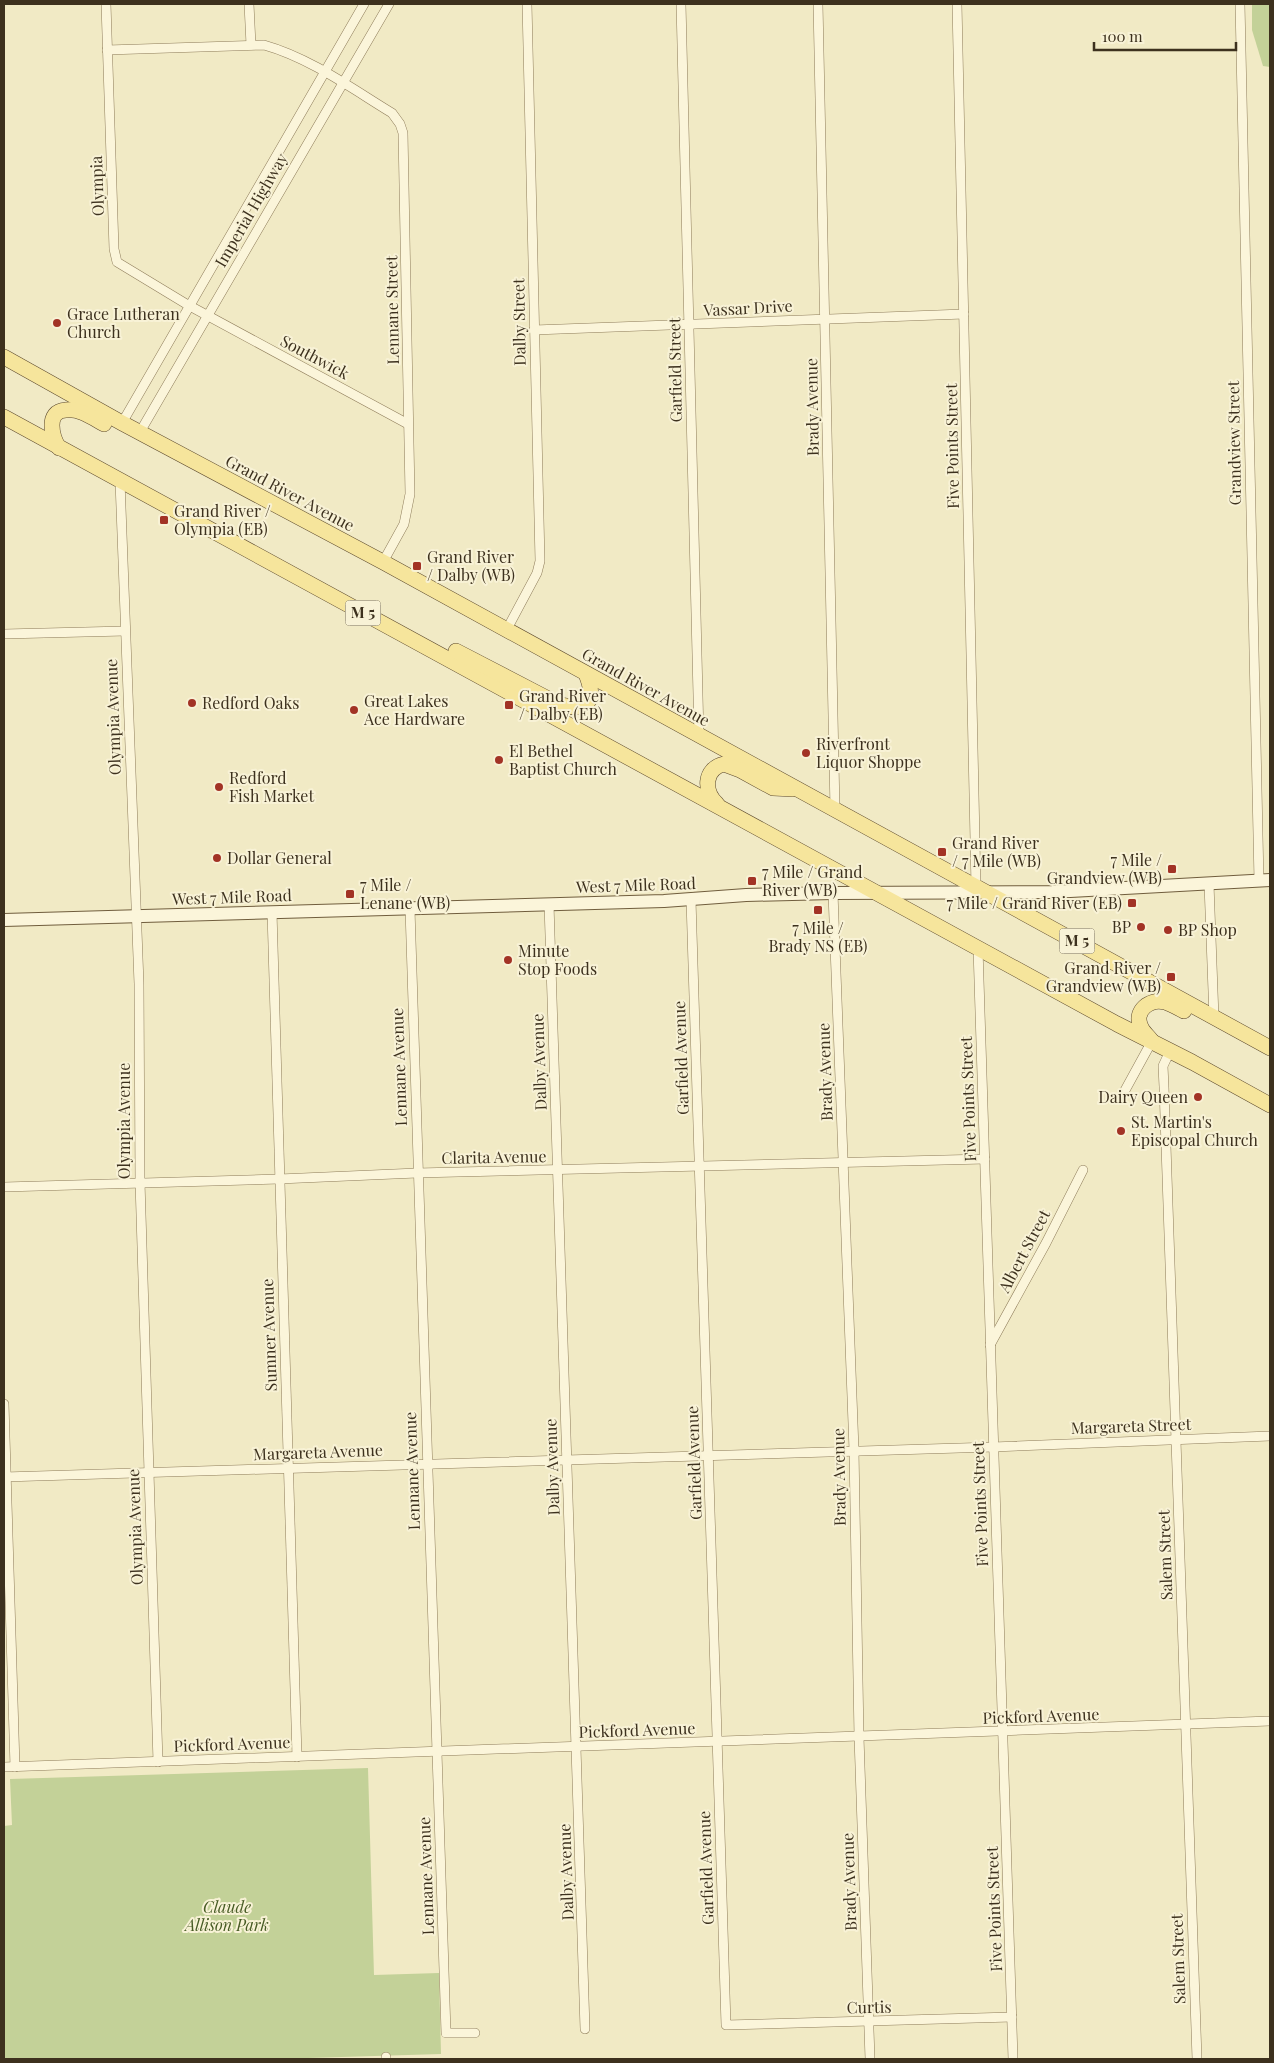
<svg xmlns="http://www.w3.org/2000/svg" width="1274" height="2063" font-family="'Playfair Display',serif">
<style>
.green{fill:#c3d198}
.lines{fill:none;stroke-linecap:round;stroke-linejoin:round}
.minor-casing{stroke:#8e7c5a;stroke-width:10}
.secondary-casing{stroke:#705d3d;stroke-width:14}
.primary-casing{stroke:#5c492e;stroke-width:16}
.minor{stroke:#fbf5da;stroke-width:9}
.secondary{stroke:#fbf5da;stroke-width:12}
.primary{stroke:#f6e59c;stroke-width:15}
.poi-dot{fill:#a23325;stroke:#f8f2d6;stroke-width:2}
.labels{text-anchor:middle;stroke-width:4;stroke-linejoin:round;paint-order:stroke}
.shield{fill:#f8f2d6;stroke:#756b55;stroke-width:1}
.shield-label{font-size:15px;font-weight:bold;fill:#3d311e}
.street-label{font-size:16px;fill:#3d311e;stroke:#f8f2d6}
.poi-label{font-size:16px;fill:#3d311e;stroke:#f8f2d6;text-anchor:start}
.park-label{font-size:16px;font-style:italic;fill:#475b24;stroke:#f8f2d6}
</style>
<rect width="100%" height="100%" fill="#f1eac5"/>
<g class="green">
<path d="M1252,4h18v63l-7,-1 -11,-36z"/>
<path d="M368,1768l6,207 65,-2 2,81 -166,5h-271v-233l8,-1 -2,-46z"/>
</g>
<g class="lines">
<defs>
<g id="minor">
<path d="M106,4l8,245 3,13 71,43 220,119"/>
<path d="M249,4l2,41"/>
<path d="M681,4l18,732"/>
<path d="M818,4l17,806"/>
<path d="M957,4l19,883"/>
<path d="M1240,4l19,877"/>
<path d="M107,50l157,-5c46,13 87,43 128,68l8,11 3,9 7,361 -6,30 -21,38"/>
<path d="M534,330l430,-16"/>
<path d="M122,423l242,-419"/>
<path d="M140,432l249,-428"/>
<path d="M120,481l19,503 1,198 18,580"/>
<path d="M506,631l31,-58 3,-12 -13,-557"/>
<path d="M4,634l121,-3"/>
<path d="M1209,884l5,134"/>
<path d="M833,893l21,557 5,287 11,322"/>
<path d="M691,900l35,1125 286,-8"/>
<path d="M549,904l36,1125"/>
<path d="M410,909l36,1124h29"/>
<path d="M272,912l25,845"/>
<path d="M978,948l35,1111"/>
<path d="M1170,1051l-7,15 1,21 33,972"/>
<path d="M1123,1094l29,-53"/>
<path d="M4,1187l275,-8 138,-6 568,-14"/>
<path d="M990,1345l56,-102 37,-73"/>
<path d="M4,1404l11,363"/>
<path d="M4,1477l989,-30 277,-11"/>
<path d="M4,1767l1266,-46"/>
<path d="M386,2057v2"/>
</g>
<path id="secondary" d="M4,920l660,-19 82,-6 87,-2 219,-1 218,-12"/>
<g id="primary">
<path d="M4,357l118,66 261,139 887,486"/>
<path d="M4,417l1113,607 75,38 78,43"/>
<path d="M59,448c-7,-11 -14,-37 7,-38 13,-2 27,8 38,14"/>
<path d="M456,651l102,53c28,8 40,-1 28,-30"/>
<path d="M717,804c-13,-12 -14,-35 7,-40l16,6 33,18 20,1"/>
<path d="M1151,1040c-3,-4 -8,-8 -10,-13 -8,-16 9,-29 24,-25 6,2 13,6 19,9"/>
</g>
</defs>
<use href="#minor" class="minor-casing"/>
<use href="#secondary" class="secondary-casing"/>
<use href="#primary" class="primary-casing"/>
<use href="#minor" class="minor"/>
<use href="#secondary" class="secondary"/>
<use href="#primary" class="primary"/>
</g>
<g class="poi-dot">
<circle cx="57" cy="323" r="5"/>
<rect x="159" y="515" width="10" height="10" rx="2.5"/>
<rect x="412" y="561" width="10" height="10" rx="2.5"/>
<circle cx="192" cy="703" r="5"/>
<rect x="504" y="700" width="10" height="10" rx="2.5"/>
<circle cx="354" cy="710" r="5"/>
<circle cx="806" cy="753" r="5"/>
<circle cx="499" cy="760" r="5"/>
<circle cx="219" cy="787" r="5"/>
<rect x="937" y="847" width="10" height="10" rx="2.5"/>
<circle cx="217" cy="858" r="5"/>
<rect x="1167" y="864" width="10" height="10" rx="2.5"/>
<rect x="747" y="876" width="10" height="10" rx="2.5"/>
<rect x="345" y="889" width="10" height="10" rx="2.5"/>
<rect x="1127" y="898" width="10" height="10" rx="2.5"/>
<rect x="813" y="905" width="10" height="10" rx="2.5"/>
<circle cx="1141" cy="927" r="5"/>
<circle cx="1168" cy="930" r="5"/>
<circle cx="508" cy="960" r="5"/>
<rect x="1166" y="972" width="10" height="10" rx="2.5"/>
<circle cx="1198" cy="1097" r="5"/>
<circle cx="1121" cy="1131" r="5"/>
</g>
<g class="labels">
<g class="shield">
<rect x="345.5" y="600.5" width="35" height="25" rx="4"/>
<rect x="1059.5" y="928.5" width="35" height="25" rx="4"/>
</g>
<g class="shield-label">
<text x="363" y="618">M 5</text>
<text x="1077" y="946">M 5</text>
</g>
<g class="street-label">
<text transform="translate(97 186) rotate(-92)" y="6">Olympia</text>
<text transform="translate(251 210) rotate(-60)" y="6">Imperial Highway</text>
<text transform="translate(748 308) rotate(-3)" y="6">Vassar Drive</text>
<text transform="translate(392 310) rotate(-91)" y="6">Lennane Street</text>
<text transform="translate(519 322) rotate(-91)" y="6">Dalby Street</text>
<text transform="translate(315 357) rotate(28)" y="6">Southwick</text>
<text transform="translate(675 370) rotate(-91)" y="6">Garfield Street</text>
<text transform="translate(812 407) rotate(-91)" y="6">Brady Avenue</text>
<text transform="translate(1234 443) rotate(-91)" y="6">Grandview Street</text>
<text transform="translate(952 446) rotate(-91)" y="6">Five Points Street</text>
<text transform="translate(290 493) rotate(28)" y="6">Grand River Avenue</text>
<text transform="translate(646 687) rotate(29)" y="6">Grand River Avenue</text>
<text transform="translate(113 717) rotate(-92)" y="6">Olympia Avenue</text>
<text transform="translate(636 885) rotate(-2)" y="6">West 7 Mile Road</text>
<text transform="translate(232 897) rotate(-2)" y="6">West 7 Mile Road</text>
<text transform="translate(681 1058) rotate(-92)" y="6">Garfield Avenue</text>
<text transform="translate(539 1062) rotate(-92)" y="6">Dalby Avenue</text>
<text transform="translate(399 1067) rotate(-92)" y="6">Lennane Avenue</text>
<text transform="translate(825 1072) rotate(-92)" y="6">Brady Avenue</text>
<text transform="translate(968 1099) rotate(-92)" y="6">Five Points Street</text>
<text transform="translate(124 1121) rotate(-90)" y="6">Olympia Avenue</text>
<text transform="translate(494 1157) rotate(-1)" y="6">Clarita Avenue</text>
<text transform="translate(1024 1251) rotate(-62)" y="6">Albert Street</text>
<text transform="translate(269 1335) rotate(-92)" y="6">Sumner Avenue</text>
<text transform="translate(1131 1426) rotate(-2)" y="6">Margareta Street</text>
<text transform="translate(318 1452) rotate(-2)" y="6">Margareta Avenue</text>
<text transform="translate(694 1463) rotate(-92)" y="6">Garfield Avenue</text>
<text transform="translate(552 1467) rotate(-92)" y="6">Dalby Avenue</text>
<text transform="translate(412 1471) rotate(-92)" y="6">Lennane Avenue</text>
<text transform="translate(839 1477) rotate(-91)" y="6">Brady Avenue</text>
<text transform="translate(980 1504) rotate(-92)" y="6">Five Points Street</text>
<text transform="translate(135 1527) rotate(-92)" y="6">Olympia Avenue</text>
<text transform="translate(1165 1555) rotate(-92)" y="6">Salem Street</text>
<text transform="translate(1041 1716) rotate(-2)" y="6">Pickford Avenue</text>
<text transform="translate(637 1730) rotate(-2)" y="6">Pickford Avenue</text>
<text transform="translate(232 1744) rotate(-2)" y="6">Pickford Avenue</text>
<text transform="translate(706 1868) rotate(-92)" y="6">Garfield Avenue</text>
<text transform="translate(566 1872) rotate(-92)" y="6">Dalby Avenue</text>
<text transform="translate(426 1876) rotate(-92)" y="6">Lennane Avenue</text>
<text transform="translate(849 1882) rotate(-92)" y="6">Brady Avenue</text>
<text transform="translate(994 1909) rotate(-92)" y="6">Five Points Street</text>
<text transform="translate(1178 1959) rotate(-92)" y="6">Salem Street</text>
<text transform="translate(869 2007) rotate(-1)" y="6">Curtis</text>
</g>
<g class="poi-label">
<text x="67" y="320">Grace Lutheran<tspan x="67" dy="18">Church</tspan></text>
<text x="174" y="517">Grand River /<tspan x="174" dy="18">Olympia (EB)</tspan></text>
<text x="427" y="563">Grand River<tspan x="427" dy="18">/ Dalby (WB)</tspan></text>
<text x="519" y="702">Grand River<tspan x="519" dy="18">/ Dalby (EB)</tspan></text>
<text x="364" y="707">Great Lakes<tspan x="364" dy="18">Ace Hardware</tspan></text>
<text x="202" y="709">Redford Oaks</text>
<text x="816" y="750">Riverfront<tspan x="816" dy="18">Liquor Shoppe</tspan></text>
<text x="509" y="757">El Bethel<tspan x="509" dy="18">Baptist Church</tspan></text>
<text x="229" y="784">Redford<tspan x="229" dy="18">Fish Market</tspan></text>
<text x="952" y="849">Grand River<tspan x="952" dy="18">/ 7 Mile (WB)</tspan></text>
<text x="227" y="864">Dollar General</text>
<text x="1162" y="866" text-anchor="end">7 Mile /<tspan x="1162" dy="18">Grandview (WB)</tspan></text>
<text x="762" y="878">7 Mile / Grand<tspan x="762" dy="18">River (WB)</tspan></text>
<text x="360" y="891">7 Mile /<tspan x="360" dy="18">Lenane (WB)</tspan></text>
<text x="1122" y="909" text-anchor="end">7 Mile / Grand River (EB)</text>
<text x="1131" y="933" text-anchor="end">BP</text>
<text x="818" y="934" text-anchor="middle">7 Mile /<tspan x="818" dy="18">Brady NS (EB)</tspan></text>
<text x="1178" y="936">BP Shop</text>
<text x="518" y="957">Minute<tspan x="518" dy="18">Stop Foods</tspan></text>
<text x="1161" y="974" text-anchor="end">Grand River /<tspan x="1161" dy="18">Grandview (WB)</tspan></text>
<text x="1188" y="1103" text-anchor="end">Dairy Queen</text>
<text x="1131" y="1128">St. Martin's<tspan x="1131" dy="18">Episcopal Church</tspan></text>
</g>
<g class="park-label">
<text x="227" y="1913">Claude<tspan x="227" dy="18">Allison Park</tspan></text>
</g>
</g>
<rect width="1274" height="2063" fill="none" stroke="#3d311e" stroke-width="10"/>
<path d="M1094 42v8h142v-8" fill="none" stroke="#3d311e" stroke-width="2.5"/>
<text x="1102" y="42" font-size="15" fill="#3d311e" stroke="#f8f2d6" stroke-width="4" paint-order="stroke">100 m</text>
</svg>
